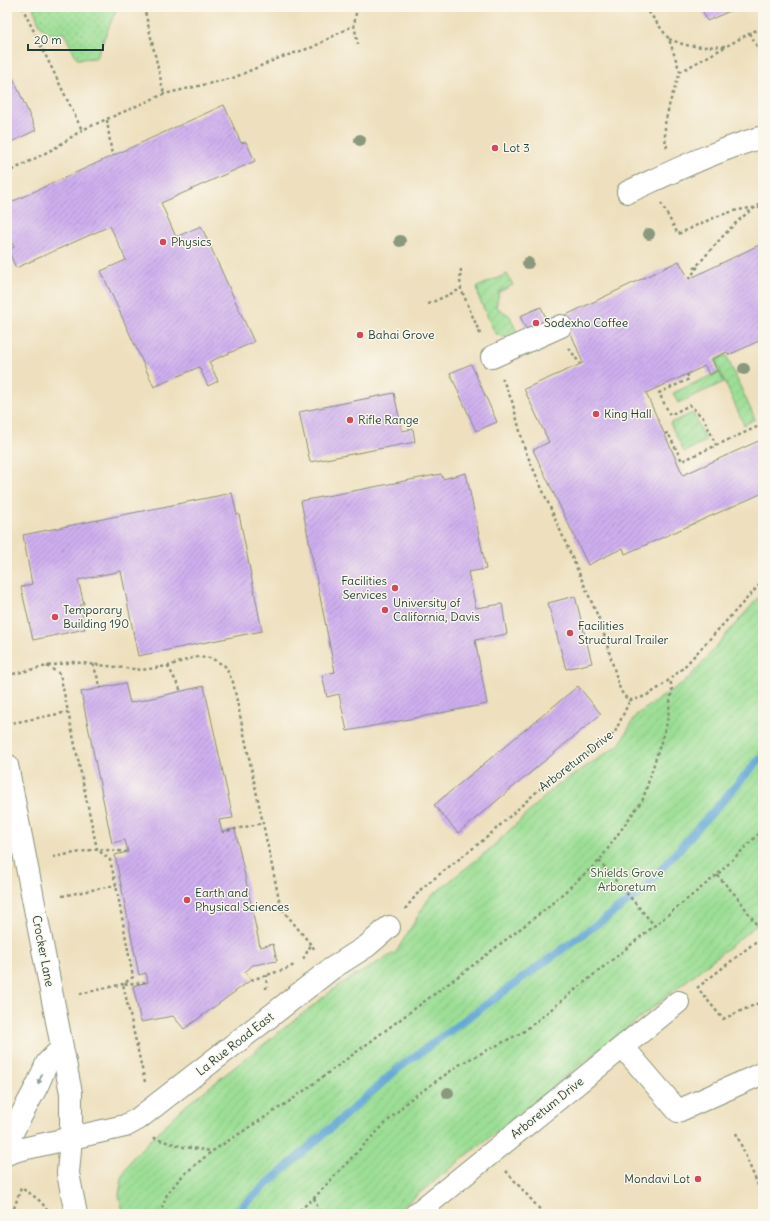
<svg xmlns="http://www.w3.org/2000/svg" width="770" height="1221" font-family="Delius,sans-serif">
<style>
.grass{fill:url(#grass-dots);stroke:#5e8e64}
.garden{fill:url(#garden-furrows);stroke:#5e8e64}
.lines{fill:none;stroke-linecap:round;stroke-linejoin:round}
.stream{stroke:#5ea5d4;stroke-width:8}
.building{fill:url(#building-hatch)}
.minor-casing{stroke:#868e79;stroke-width:24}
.path{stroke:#868e79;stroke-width:2.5;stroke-dasharray:3 3;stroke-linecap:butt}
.minor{stroke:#fff;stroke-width:22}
.tree{fill:#8a987d}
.oneway{fill:#8f9e9a}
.poi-dot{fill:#d1495b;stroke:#fbf7ec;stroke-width:1.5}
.labels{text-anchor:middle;stroke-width:3;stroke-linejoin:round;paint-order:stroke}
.poi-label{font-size:12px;fill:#1f3d34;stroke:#fbf7ec;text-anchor:start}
.street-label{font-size:12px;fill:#1f3d34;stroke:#fbf7ec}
.park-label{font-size:12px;fill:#385d47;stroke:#fbf7ec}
</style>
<defs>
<pattern id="grass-dots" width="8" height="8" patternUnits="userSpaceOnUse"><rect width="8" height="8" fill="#9cde95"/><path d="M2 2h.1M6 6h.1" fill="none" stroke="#86bf81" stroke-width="1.8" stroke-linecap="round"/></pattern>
<pattern id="garden-furrows" width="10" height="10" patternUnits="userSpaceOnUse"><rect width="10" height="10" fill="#9cde95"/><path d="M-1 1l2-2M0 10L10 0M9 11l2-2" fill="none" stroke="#86bf81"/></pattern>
<pattern id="building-hatch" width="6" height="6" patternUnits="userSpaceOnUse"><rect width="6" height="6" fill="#cfafef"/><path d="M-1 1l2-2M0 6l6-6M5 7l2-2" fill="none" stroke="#a790c2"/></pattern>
</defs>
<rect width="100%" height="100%" fill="#fbf7ec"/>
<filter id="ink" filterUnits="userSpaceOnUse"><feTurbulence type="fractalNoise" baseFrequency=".025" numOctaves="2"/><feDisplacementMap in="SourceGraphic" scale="8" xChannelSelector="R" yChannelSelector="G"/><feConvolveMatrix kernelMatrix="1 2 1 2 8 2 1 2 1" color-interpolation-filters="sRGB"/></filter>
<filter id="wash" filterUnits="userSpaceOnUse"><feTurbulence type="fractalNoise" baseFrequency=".012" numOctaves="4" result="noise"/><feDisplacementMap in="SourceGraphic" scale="16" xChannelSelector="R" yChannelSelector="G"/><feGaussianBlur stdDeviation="0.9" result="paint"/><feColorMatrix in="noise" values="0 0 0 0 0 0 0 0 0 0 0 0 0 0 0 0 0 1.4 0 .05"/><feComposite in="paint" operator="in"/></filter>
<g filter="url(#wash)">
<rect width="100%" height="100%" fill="#eee0be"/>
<path class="grass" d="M33,7h82l1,3 -20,48 -19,1 -13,-26c-3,0 -7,2 -10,1 -14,-1 -17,-16 -21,-27z"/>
<g class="garden">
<path d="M507,274l6,11 -14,7 -3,15 14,9 8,19 -10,3 -5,-1 -8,-4 -16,-35 -2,-11z"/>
<path d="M726,355l29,64 -11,6 -29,-65z"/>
<path d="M719,372l5,10 -46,21 -5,-10z"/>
<path d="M693,413l13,28 -22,11 -14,-29z"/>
<path d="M763,592v328l-370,294h-269l-3,-9 -2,-11 4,-20 10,-17 51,-50 155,-122 57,-33 33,-54 62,-50 63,-60 66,-44 16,-29 52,-36z"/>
</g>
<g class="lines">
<path class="stream" d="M233,1214l167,-147 240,-174 117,-131 6,-6"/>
</g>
<g id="blocks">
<g class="building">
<path d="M701,7h38l-32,14z"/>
<path d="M7,64l29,66 -29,14z"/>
<path d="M224,105l17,38 5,-1 9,19 -94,42 15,34 25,-11 53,116 -45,20 9,19 -10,5 -9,-19 -45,20 -53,-116 25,-11 -16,-34 -94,42 -8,-18 6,-3 -7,-15v-28z"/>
<path d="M763,243v96l-34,16 -2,-3 -15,7 5,12 -8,4 -4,-9 -59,27 37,82 80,-36v54l-138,61 -2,-6 -35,17 -55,-115 16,-8 -25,-53 59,-26 -19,-47 115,-55 10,18z"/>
<path d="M541,307l6,13 -21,9 -6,-13z"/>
<path d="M471,364l26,58 -21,9 -26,-58z"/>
<path d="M394,393l8,38 11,-2 2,13 -105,20 -11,-50z"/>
<path d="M466,473l20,96 -18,3 8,36 26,-4 5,30 -32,6 12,64 -140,27 -8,-37 -12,3 -5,-22 13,-3 -34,-171 140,-27 2,5z"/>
<path d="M232,493l5,22 2,-1 23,117 -124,25 -17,-85 -43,9 6,24 -4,1 5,24 -52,11 -12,-53 11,-3 -9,-49z"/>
<path d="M575,596l17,67 -26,6 -18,-66z"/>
<path d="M125,683l5,20 74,-17 29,132 -14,2 3,12 13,-3 25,118 13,-3 4,17 -24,4 -8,7 6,8 -67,49 -11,-13 -32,6 -8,-36 15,-4 -2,-9 -7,2 -24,-120 13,-3 -3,-12 -13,3 -31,-151z"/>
<path d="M578,686l23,28 -143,119 -24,-28z"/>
</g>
</g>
</g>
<g filter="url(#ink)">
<use href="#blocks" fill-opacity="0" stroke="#868e79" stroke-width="1"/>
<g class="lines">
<defs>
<g id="minor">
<path d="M628,192c44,-20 88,-42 135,-55"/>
<path d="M492,357l69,-31"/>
<path d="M7,765l64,328v45l-3,35 8,41"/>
<path d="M623,1047l55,64 85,-38"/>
<path d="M7,1142l30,-56 10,-23 15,-15"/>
<path d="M7,1154l11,-4 107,-24 13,-7 193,-150 36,-23 22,-19"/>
<path d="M416,1214l262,-212"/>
</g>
</defs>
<use href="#minor" class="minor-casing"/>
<g class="path">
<path d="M22,7l60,123"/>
<path d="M144,7l20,87"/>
<path d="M357,7l-3,18 4,19"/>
<path d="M645,7l24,32 11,33 -10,30 -5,22v15l2,9"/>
<path d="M540,8l2,-1"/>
<path d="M750,33l13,25"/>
<path d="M669,39l16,6 18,2 22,-1"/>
<path d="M680,72l70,-39 13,-6"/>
<path d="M107,120l5,36"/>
<path d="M7,173l48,-25 27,-18 82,-36 69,-16 46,-20 34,-11 41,-22"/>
<path d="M661,203l17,31c27,-12 55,-28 85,-26"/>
<path d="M461,269l-1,11 1,9 20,47"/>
<path d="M694,269c20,-22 43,-53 69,-66"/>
<path d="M689,279l10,-14"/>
<path d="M428,304l33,-15"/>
<path d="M569,348l11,16"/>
<path d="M687,374l2,5 -30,14 11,22 20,-10 14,14 12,26"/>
<path d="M502,378l10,23 13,49 75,171 20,68 4,7 6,4c19,-1 39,-20 53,-32l80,-87"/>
<path d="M665,434l3,-1 14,28 77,-35"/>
<path d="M93,664l8,24"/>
<path d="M47,666l13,8 37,175 13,11 6,25 17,92 -10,7 -43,10"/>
<path d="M168,666l13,25"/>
<path d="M13,674l34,-8 26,-4 69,8 26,-4 27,-9 16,1 14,8 8,16 46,217 3,10 34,42"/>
<path d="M7,724l61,-12"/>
<path d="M222,832l41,-9"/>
<path d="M53,857l44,-8 31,3"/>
<path d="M599,861l55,64"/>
<path d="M717,875l21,23 25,36"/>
<path d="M62,896l54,-11"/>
<path d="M405,909l17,-21 64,-50 69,-63 53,-36 7,-7 15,-32"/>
<path d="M303,959l8,-14"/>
<path d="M251,980l35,-11 10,-5"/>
<path d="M697,988l66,-52"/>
<path d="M266,989l1,-14"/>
<path d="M700,991l23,28 40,-18"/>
<path d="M145,1082l-22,-98 25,-2"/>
<path d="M736,1133l27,64"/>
<path d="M154,1137l2,2 28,8 27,4"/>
<path d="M506,1171l38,43"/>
<path d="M314,1198l6,16"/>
<path d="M12,1214l9,-26c12,7 22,13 28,26"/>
<path d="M160,1214l7,-20 16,-19 28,-23 82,-53 175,-130 79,-61 52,-47 44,-62 24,-76 5,-34 -2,-10"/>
<path d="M295,1214l19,-16 43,-46 51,-51 54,-38 61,-31 194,-157 46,-45"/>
</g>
<use href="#minor" class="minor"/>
</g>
<g class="tree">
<circle cx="360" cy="140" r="6"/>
<circle cx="649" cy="234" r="6"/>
<circle cx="400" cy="241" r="6"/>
<circle cx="528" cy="263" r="6"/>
<circle cx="744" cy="369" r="6"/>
<circle cx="448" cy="1093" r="6"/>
</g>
<defs><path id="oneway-solid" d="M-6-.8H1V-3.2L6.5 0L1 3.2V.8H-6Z"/></defs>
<use class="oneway" href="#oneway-solid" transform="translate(40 1079) rotate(113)"/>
</g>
<g class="poi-dot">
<circle cx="495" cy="148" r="4"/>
<circle cx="163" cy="242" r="4"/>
<circle cx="536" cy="323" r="4"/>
<circle cx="360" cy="335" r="4"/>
<circle cx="596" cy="414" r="4"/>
<circle cx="350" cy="420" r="4"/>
<circle cx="395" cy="588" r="4"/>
<circle cx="385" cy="610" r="4"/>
<circle cx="55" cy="617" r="4"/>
<circle cx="570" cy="633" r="4"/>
<circle cx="187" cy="900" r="4"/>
<circle cx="698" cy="1179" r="4"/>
</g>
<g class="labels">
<g class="poi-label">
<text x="503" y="152">Lot 3</text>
<text x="171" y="246">Physics</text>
<text x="544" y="327">Sodexho Coffee</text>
<text x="368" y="339">Bahai Grove</text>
<text x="604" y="418">King Hall</text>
<text x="358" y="424">Rifle Range</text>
<text x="387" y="585" text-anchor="end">Facilities<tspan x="387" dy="14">Services</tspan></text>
<text x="393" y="607">University of<tspan x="393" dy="14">California, Davis</tspan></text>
<text x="63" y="614">Temporary<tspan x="63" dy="14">Building 190</tspan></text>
<text x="578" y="630">Facilities<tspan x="578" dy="14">Structural Trailer</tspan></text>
<text x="195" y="897">Earth and<tspan x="195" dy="14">Physical Sciences</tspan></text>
<text x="690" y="1183" text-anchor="end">Mondavi Lot</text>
</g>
<g class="street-label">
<text transform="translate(576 761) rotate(-38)" y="4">Arboretum Drive</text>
<text transform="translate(43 951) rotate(79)" y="4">Crocker Lane</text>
<text transform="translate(235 1044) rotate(-38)" y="4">La Rue Road East</text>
<text transform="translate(547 1108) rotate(-39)" y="4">Arboretum Drive</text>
</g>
<g class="park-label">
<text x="627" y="877">Shields Grove<tspan x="627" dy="14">Arboretum</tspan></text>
</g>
</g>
<rect width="770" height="1221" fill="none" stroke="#fbf7ec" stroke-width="24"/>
<path d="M28 44v6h75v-6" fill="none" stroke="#1f3d34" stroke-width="2"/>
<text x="34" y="44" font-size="12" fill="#1f3d34" stroke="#fbf7ec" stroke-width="3" paint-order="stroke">20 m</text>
</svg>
